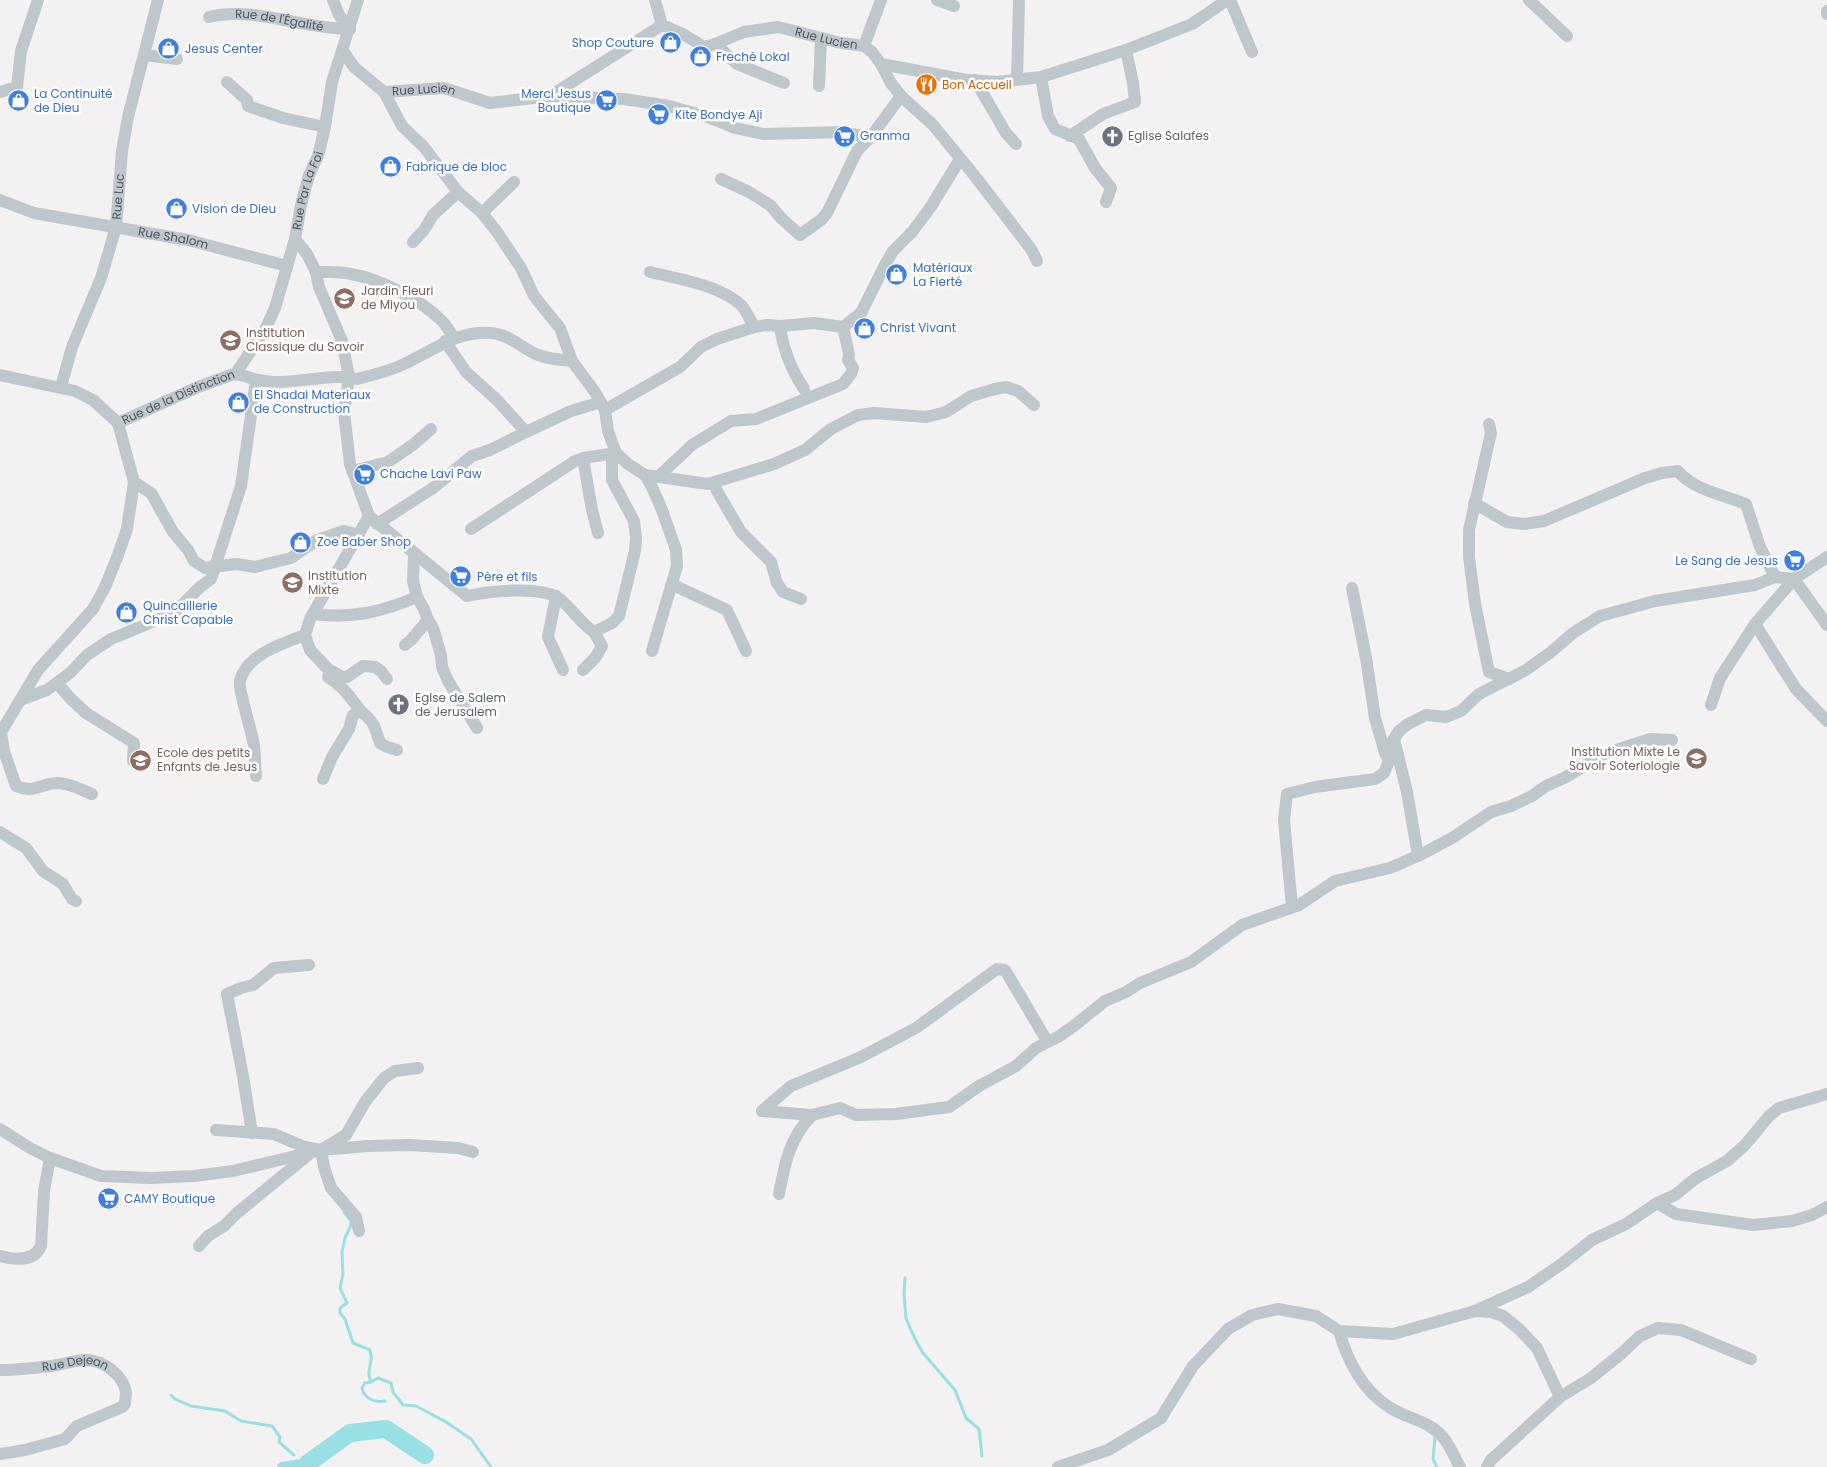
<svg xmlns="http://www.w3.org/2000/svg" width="1827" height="1467" font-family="Poppins,sans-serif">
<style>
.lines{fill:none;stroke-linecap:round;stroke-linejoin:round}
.stream{stroke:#98e0e3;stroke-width:3}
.canal{stroke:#98e0e3;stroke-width:10}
.river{stroke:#98e0e3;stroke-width:18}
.minor{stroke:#bec7cc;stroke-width:12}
.labels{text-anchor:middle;stroke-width:5;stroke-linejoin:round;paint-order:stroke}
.street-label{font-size:12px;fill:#4b575c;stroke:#fff}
.shop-label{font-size:12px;fill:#366cbe;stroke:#fff;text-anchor:start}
.food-label{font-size:12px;fill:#c56008;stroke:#fff;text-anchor:start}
.worship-label{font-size:12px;fill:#5b616d;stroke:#fff;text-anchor:start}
.education-label{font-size:12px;fill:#785e54;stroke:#fff;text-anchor:start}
</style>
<rect width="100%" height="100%" fill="#f3f1f2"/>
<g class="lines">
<g class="stream">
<path d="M344,1212l7,9v4l-6,13 -3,14 1,22 -3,14 7,15 -7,5v5l5,6 8,24 17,7c0,3 2,6 1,10 -1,8 -4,13 0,22l7,-4 13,5 2,9 10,13 13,1 30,16 25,17 20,28"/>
<path d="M905,1278l-1,17 2,23 8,19 9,16 32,37 11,28 13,11 3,27"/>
<path d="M371,1382l-6,1 -3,5c2,10 12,15 23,13"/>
<path d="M171,1395l4,4 16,7 34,5 16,10 31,5 8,11 -1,5 15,13"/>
<path d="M1435,1437l-2,22 4,8"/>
<path d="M306,1467l2,-4"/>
</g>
<path class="canal" d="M282,1467l26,-4 2,4"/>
<path class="river" d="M308,1463l42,-30 36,-4 39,26"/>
<g class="minor">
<path d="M333,0l6,15 11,14"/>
<path d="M655,0l7,25"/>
<path d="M937,0l17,6"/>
<path d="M1230,0l22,52"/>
<path d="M1529,0l38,36"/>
<path d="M1827,11v3"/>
<path id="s1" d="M209,17c45,-11 95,12 141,12"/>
<path d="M715,44l22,20 47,19"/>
<path d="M864,46l17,-46"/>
<path d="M343,51l11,16 30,25 18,34 22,21 34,45 24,21 15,19 24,36 13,28 26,32 12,33 23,31 10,18 3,21 8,22 12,11 17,11 63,9 66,-20 31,-14 26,-21 27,-14 16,-2 52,4 20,-5 25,-16 24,-7 11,-2 12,4 16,14"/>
<path d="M144,55l33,4"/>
<path d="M881,64l10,19 10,13 32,29 41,50 57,74 6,12"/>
<path d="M1041,77l7,39 7,13 24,10 16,29 16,20 -5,14"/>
<path d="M975,80l31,53 10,11"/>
<path d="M1017,80l2,-80"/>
<path d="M227,82l20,18 1,6 35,12 42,9"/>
<path d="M819,86l2,-48"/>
<path d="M0,92l17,-5 4,-36 17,-51"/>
<path id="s2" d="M384,92l60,-4 46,15 60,-7 112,-71 21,9 21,13 11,-3 29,-12 34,-5 63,16 23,3 8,6 9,12 86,16 30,2 44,-5 85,-27 66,-26 35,-24"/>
<path d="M550,96l74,3 45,7 39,11 27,11 28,6 81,-2 26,6"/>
<path d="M1070,136l33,-22 32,-12 -2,-19 -7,-33"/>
<path d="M721,179l28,13 21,13 11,13 19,17 21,-15 6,-7 30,-62 13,-13 31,-42"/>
<path id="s3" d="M0,200l34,13 154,27 99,26"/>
<path d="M482,213l32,-31"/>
<path d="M295,239l12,15 9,18 3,15 23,54 7,36 -5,35 6,52 19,52 98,80c22,-5 77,-11 94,4 12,10 20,24 33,32l18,-9 7,-7 16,-65 1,-13 -2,-17 -22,-41v-19l4,-8"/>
<path d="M413,242l11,-12 9,-15 25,-23"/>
<path d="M316,272c11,0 24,-1 35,2 29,5 68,25 89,45 6,5 10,13 14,19"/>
<path d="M650,272c28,7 71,13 92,34 5,6 8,14 12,21"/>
<path d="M780,326c3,24 11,43 24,63"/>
<path d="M445,341l21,31 31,28 29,32 45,-21 30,-9"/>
<path id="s4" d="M236,373l29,-43 10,-22 20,-69 6,-34 8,-30 9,-19 7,-29 7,-45 26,-82"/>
<path d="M0,375l75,16 18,9 25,23"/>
<path id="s5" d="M61,387l11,-40 29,-69 15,-51 6,-76 6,-34 30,-117"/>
<path d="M605,410l75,-43 21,-20 16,-8 37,-12 13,-2 13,1 34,-3 29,4 18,-14 25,-50 7,-12 19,-19 18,-24 30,-49"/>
<path d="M1489,424l2,9 -22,97v27l6,47 14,68 20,7"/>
<path d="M583,458l9,52 6,23"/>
<path d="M352,471l36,-9 26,-18 17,-15"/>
<path d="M645,475l7,12 10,23 14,40 1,16 -25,85"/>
<path d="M659,476l33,-31 39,-24 25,-2 87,-35 8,-10 2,-6 -5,-8 1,-6 -6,-27"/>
<path d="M134,482l17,11 22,39 15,18 6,11 11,7 31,-4 19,3 36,-9 26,-18 27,-9 15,4"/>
<path d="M714,482l3,9 24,41 30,30 6,21 6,9 18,7"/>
<path d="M1474,503l33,19 17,2 20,-3 101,-43 17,-5 16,-2c15,19 46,24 68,33l14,43 15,30"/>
<path d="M369,516l-59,103 -5,16 5,15 18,19 14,8h5l16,-11 12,1 6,4 6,8"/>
<path d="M377,524l56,-36 39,-32 18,-6 36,-18"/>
<path d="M471,529l104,-68 8,-3 33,-5"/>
<path d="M414,554l-1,27 4,16 7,12 4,11 5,8 8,27 1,12 6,14 29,47"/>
<path d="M673,585l54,25 19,41"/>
<path d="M1352,588l14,70 9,60 10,35"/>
<path d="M556,596l-8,41 15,33"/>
<path d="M313,614c39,5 68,-2 104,-17"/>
<path d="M1755,624l41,65 31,32"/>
<path d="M405,645l6,-5 17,-20"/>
<path d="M583,670l12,-12 7,-12 -8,-14"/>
<path d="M328,677c14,8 22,20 31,32 4,5 10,8 14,15 3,5 5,13 7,19l7,4 10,3"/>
<path d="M57,683l13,15 16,15 48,30 -1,18"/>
<path d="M20,700l27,-10 23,-17 17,-18 24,-16 63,-26 26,-26 11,-8 30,-93 15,-106"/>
<path d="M1711,705l9,-27 35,-54 39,-45 33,-22"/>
<path d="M1,733l3,18 12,35c18,8 25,-3 42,-3 12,0 23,7 34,11"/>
<path id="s6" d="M0,734l38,-64 55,-61 12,-22 13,-32 9,-26 7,-47 -16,-59 80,-36 33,-12c8,-2 16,2 23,4 6,2 13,2 20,3 27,1 55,-9 83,-3 15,-4 33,-8 47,-15 29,-13 52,-33 86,-31 20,1 31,15 48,22 11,4 23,5 34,6"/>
<path d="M1394,739l13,53 11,64"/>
<path d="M256,776c-1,-10 -1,-21 -2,-31 -2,-12 -16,-57 -14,-64 6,-26 43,-38 65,-46"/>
<path d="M323,779l9,-22 17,-28 4,-14 8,-4"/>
<path d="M0,832l26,16 17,23 20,13 9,15 4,2"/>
<path d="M1292,907l-8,-87 3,-26 28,-7 60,-8 9,-6 5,-12 -4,-8 14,-22 9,-7 18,-9 20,2 15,-6 18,-17 47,-24 25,-18 22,-19 27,-17 55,-15 100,-16 20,-8 19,2 33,46"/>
<path d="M762,1111l50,4 28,-7 16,7 40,-1 53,-7 30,-21 37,-20 20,-18 22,-11 17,-12 30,-24 21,-9 14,-9 51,-21 51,-37 57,-20 36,-24 55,-13 32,-14 30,-16 39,-26 20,-6 21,-10 14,-10 20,-9 38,-23 46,-15 22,1"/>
<path d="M762,1111l29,-25 70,-29 55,-29 81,-59 8,1 3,5 39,66"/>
<path d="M0,1129l30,19 20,10 51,18 51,2 42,-2 39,-5 88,-21 25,-15 19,-33 19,-24 11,-7 23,-3"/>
<path d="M216,1130l58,4 28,12 19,4 47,-4 41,-1 49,3 15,4"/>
<path d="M252,1133l-9,-57 -16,-82 14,-6 12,-3 21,-17 35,-3"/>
<path d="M321,1150l3,17 7,21 25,29 3,14"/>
<path d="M779,1194c6,-31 10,-55 33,-79"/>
<path d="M1657,1203l19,11 77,11 39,-4 20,-6 15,-8"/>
<path d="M199,1246l9,-10 16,-10 13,-13 71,-58"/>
<path d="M0,1256c15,4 34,6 41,-10l3,-55 6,-33"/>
<path d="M1475,1311l16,1 12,4 16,13 18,19 23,49 -69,63 -4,7"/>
<path d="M1339,1331c8,29 24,60 50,76 16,11 37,13 51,27 9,8 14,23 20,33"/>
<path id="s7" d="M0,1370c17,0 34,-2 51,-4 11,-1 23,-6 35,-6 17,0 37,15 40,32 0,4 -1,8 -1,12l-3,3 -45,19 -12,13 -40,11 -25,4"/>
<path d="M1560,1397l31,-19 31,-25 18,-17 18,-8 23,2 70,29"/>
<path d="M1058,1467l50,-17 53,-32 32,-52 35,-37 24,-14 26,-6 38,7 23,15 54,3 82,-23 53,-24 35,-24 29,-23 34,-16 31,-21 18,-8 21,-17 31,-17 18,-16 24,-29 10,-8 48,-14"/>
</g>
</g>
<defs>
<symbol id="shop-disc" viewBox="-11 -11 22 22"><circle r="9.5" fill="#3f7fe0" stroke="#fff"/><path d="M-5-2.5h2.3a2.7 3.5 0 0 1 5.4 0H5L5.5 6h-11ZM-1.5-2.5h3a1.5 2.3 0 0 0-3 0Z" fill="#fff"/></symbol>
<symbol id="restaurant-disc" viewBox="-11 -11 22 22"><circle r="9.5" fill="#e8710a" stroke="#fff"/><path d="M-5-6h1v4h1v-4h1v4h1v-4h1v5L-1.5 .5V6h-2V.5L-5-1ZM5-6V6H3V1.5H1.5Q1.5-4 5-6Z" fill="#fff"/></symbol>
<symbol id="supermarket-disc" viewBox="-11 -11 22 22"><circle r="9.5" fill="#3f7fe0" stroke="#fff"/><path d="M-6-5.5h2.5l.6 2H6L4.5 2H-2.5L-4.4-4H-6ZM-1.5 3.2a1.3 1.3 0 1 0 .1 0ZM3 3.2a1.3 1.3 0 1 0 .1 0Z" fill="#fff"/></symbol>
<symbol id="church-disc" viewBox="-11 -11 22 22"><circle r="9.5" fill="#6b7280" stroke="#fff"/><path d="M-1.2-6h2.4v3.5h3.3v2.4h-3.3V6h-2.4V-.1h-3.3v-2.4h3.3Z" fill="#fff"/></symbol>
<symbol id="school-disc" viewBox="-11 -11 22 22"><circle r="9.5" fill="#8d6e63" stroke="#fff"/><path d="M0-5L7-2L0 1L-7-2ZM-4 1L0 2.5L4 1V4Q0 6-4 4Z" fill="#fff"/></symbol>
</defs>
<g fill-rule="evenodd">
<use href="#shop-disc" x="658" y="30" width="25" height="25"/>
<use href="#shop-disc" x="156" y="36" width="25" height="25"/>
<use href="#shop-disc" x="688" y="44" width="25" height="25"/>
<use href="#restaurant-disc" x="914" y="72" width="25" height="25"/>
<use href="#shop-disc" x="6" y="88" width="25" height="25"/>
<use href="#supermarket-disc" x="594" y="88" width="25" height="25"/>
<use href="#supermarket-disc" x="646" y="102" width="25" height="25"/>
<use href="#supermarket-disc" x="832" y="124" width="25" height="25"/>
<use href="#church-disc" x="1100" y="124" width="25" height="25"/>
<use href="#shop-disc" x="378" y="154" width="25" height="25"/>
<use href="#shop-disc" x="164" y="196" width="25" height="25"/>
<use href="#shop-disc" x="884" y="262" width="25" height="25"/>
<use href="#school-disc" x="332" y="286" width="25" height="25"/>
<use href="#shop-disc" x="852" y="316" width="25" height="25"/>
<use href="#school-disc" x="218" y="328" width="25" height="25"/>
<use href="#shop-disc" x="226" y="390" width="25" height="25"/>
<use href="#supermarket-disc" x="352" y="462" width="25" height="25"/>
<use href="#shop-disc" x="288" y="530" width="25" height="25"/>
<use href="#supermarket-disc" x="1782" y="548" width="25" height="25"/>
<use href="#supermarket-disc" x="448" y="564" width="25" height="25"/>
<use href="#school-disc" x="280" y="570" width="25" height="25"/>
<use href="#shop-disc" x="114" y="600" width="25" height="25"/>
<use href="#church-disc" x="386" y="692" width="25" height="25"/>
<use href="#school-disc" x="1684" y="746" width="25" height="25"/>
<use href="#school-disc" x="128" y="748" width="25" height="25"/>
<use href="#supermarket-disc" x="96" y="1186" width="25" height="25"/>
</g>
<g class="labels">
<g class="street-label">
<text dy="4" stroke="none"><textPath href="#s1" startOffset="71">Rue de l'Égalité</textPath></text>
<text dy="4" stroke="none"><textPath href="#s2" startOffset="476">Rue Lucien</textPath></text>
<text dy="4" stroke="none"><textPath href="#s2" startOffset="40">Rue Lucien</textPath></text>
<text dy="4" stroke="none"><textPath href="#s4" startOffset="198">Rue Par La Foi</textPath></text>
<text dy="4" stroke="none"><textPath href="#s5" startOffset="200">Rue Luc</textPath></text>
<text dy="4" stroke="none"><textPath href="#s3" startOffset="178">Rue Shalom</textPath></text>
<text dy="4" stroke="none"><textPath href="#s6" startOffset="418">Rue de la Distinction</textPath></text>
<text dy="4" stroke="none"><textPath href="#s7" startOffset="76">Rue Dejean</textPath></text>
</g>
<g class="shop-label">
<text x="654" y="47" text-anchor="end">Shop Couture</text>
<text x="185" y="53">Jesus Center</text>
<text x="716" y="61">Frechè Lokal</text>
<text x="34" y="98">La Continuité<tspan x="34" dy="14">de Dieu</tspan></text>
<text x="591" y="98" text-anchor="end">Merci Jesus<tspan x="591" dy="14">Boutique</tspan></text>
<text x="675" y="119">Kite Bondye Aji</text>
<text x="860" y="140">Granma</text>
<text x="406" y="171">Fabrique de bloc</text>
<text x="192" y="213">Vision de Dieu</text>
<text x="913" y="272">Matériaux<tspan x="913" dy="14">La Fierté</tspan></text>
<text x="880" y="332">Christ Vivant</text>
<text x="254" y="399">El Shadai Materiaux<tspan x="254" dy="14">de Construction</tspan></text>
<text x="380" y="478">Chache Lavi Paw</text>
<text x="317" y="546">Zoe Baber Shop</text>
<text x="1778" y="565" text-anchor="end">Le Sang de Jesus</text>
<text x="477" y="581">Père et fils</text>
<text x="143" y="610">Quincaillerie<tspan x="143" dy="14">Christ Capable</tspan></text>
<text x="124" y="1203">CAMY Boutique</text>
</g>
<g class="food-label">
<text x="942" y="89">Bon Accueil</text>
</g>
<g class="worship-label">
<text x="1128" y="140">Eglise Salafes</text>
<text x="415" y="702">Eglse de Salem<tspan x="415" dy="14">de Jerusalem</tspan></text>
</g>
<g class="education-label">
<text x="361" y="295">Jardin Fleuri<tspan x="361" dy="14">de Miyou</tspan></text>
<text x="246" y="337">Institution<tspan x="246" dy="14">Classique du Savoir</tspan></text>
<text x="308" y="580">Institution<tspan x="308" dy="14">Mixte</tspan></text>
<text x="1680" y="756" text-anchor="end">Institution Mixte Le<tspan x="1680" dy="14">Savoir Soteriologie</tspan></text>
<text x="157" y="757">Ecole des petits<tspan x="157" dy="14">Enfants de Jesus</tspan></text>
</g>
</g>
</svg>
